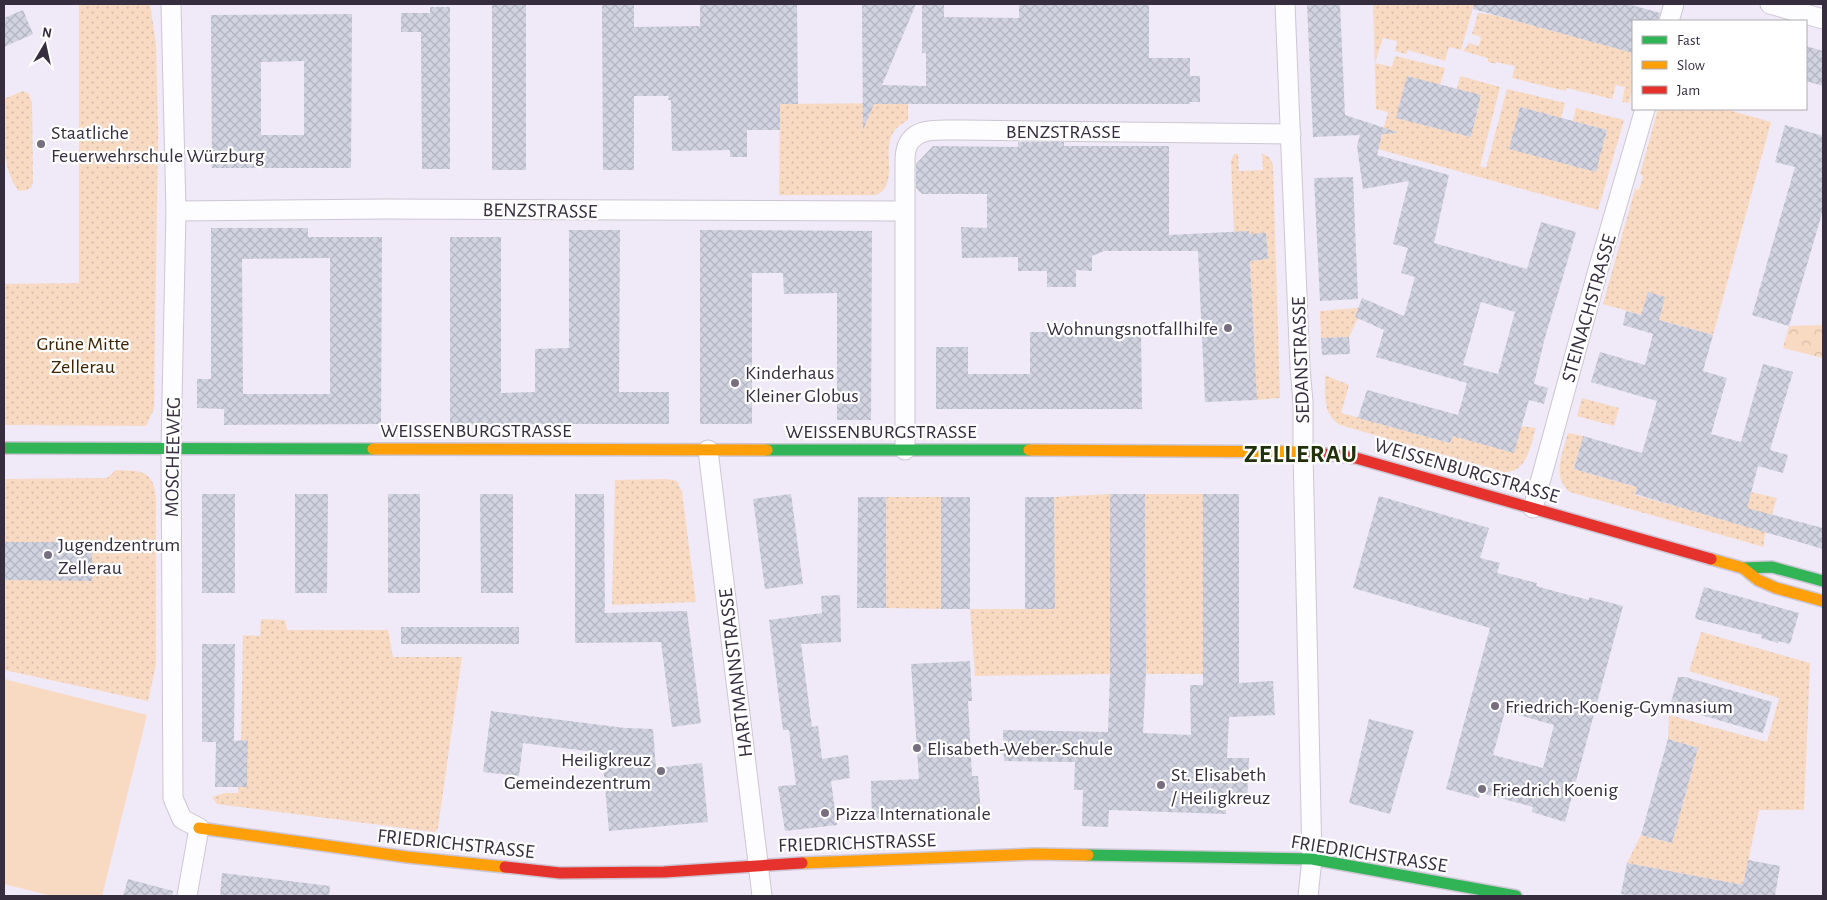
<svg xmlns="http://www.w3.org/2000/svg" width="1827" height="900" font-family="'Alegreya Sans',sans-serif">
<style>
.grass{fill:url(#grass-dots)}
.forest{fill:url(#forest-crowns)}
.pitch{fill:#f8dac3}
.building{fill:url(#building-cross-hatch);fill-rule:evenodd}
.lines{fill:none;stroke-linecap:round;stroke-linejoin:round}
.street-casing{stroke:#cdc6d4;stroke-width:21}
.fast-casing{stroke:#cdc6d4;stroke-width:14}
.slow-casing{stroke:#cdc6d4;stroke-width:14}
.jam-casing{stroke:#cdc6d4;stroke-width:14}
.street{stroke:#fdfcfe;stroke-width:19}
.fast{stroke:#30b455;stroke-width:11}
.slow{stroke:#ff9f0a;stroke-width:11}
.jam{stroke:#e5322d;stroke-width:11}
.poi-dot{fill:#776f7f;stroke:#fff;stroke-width:2}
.labels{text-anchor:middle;stroke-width:4.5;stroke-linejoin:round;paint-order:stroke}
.street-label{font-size:20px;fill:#362e3e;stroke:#fff}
.poi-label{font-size:20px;fill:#362e3e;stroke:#fff;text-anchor:start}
.park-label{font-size:20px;fill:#3f2300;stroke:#fff}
.district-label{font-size:25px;font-weight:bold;letter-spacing:1px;fill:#22300b;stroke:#fff}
</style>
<defs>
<pattern id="grass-dots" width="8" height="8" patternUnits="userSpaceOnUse" patternTransform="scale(1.25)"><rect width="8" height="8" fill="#f8dac3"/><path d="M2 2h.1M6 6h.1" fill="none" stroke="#d5bba9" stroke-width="1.8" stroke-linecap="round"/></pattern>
<pattern id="forest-crowns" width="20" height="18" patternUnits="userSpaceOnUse" patternTransform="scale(1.25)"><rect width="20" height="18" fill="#f8dac3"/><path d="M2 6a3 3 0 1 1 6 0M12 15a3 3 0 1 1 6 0" fill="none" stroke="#d5bba9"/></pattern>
<pattern id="building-cross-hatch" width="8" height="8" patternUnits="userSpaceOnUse" patternTransform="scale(1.25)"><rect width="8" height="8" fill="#d1d3e1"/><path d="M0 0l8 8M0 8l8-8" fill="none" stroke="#b4b5c2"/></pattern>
</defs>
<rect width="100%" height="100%" fill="#f0e9f7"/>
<g class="grass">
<path d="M79,4h71l6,40 2,89 -4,276 -8,17 -142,-1v-141l75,-1z"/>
<path d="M1373,4h101l-13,46 -12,-3 -4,14 -37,-11 -2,4 -11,-3 2,-10 -14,-3 -8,25 17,4 3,-11 50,12 -5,17 31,51 10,-40 -24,-7 3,-13 40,11 -20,79 6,2 21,-79 58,14 -4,15 -41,-11 -10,42 86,22 11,-41 -34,-9 3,-13 48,12 -26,90 -220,-61 10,-37 -12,-3z"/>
<path d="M1478,13l16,2 138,37 1,-3v38l-4,16 -7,-1 3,-15 -9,-2 -4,14 -45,-11 -1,3 -54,-13 3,-12 -19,-4v2l-8,-2v-4l-25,-7 6,-8 10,3 2,-9 -9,-3z"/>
<path d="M23,91l6,3 3,10 1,77 -2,7 -5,2 -7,1c-19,-23 -15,-62 -15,-92z"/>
<path d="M908,103v17c-7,4 -14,9 -17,17 -7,17 7,50 -15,58h-97l1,-91z"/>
<path d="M1658,109h67l46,13 -58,213 -110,-31 32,-115 4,1 4,-14 -3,-2z"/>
<path d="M1262,153l8,5 3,7 7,233 -23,2 -7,-139 18,-2 -2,-25h-17v-3l-15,1 -3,-71 3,-7h4l1,17 24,-1z"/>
<path d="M1358,308l-3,9 3,1 -9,19 -28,1 -1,-27z"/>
<path d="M1325,375l24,10 -8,28 109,30 3,-7 68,-10 15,2c-6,17 -8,45 -32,44l-164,-47c-18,-11 -15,-32 -15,-50z"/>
<path d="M1582,398l37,10 -5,18 -37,-10z"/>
<path d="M1568,433l15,3 -9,33 63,18 -2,8 107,29 9,-32 26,6 -13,41v8l-194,-55c-19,-15 -7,-40 -2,-59z"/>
<path d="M116,470c24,1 37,-1 40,27v168l-8,36 -144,-31v-191l103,-1z"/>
<path d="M667,479l10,2 5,11 14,110 -84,3 3,-125z"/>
<path d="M1110,494v180l-135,2 -5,-67h84v-112z"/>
<path d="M1145,494h58v180h-57z"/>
<path d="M886,497h55v112l-55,-1z"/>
<path d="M261,619l24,1 2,10h101l5,27h69l-24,171 -3,4 -218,-28 -5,-7 13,-4h13v-6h9l1,-46h-7l2,-106 17,1z"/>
<path d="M1701,632l109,31 -6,147h-45l-16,75 -116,-22 14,-28 31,8 26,-95 -30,-9 1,-24 98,27 12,-44 -90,-27z"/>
</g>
<path class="forest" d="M1823,325v33l-40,-10 6,-22z"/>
<path class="pitch" d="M4,679l143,36 -45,181h-50l-48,-12z"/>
<g class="building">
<rect x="492" y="4" width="34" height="166"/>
<path d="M602,4h32v23l66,-1v-22h97l1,100h-18v26h-33v27h-17v-7l-58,1 -1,-51h-3l1,-4h-35v74h-31z"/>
<path d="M862,4h54l-34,81 44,1v-33h-4v-49h22v13l75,1v-14h130v54h41v18h10v26h-10v2h-316l-11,26z"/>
<path d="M1307,4h33l5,111 52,17 -1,1 -14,1 -5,21 72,20 -15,68 93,26 14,-47 35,10 -32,109 -10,43 14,4 -4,16 -15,-4 -15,53 -61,-17 -3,7 -92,-25 9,-28 91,25 9,-32 -91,-26 8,-27 -29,-13 7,-19 42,18 11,-39 -14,-4 7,-25 -15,-4 16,-63 -46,8 -6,-43 3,-11 -47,2zM1481,302l34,10 -17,62 -35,-9z"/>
<path d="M1474,4h154l32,9 -2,8h-25v32l-160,-44z"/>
<path d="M430,7h20v162h-28l-1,-137h-20v-19h29z"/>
<path d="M23,10l10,24 -29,13v-29z"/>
<path d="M352,14l-1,154h-139l-1,-153zM304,61v74h-43v-73z"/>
<path d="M1806,46l17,5v35l-17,-5z"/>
<path d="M1407,76l74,19 -10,42 -75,-19z"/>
<path d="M1520,107l87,23 -11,42 -87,-23z"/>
<path d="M1785,125l38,11v74l-34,116 -37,-11 43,-148 -20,-5z"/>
<path d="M1018,142h46v4h105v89l80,-4v3l17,-1 2,26 -18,2 5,98h-1h1l2,41 -52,2 -7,-151h-94l-12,5v15l-16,-1v17h-29v-16h-29v-14l-56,1 -1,-31 26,1v-34h-65l-6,-6v-24l17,-18 85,1z"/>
<path d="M1353,177l5,122 -38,2 -6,-123z"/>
<path d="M211,228h97v9h74l-1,187 -157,1v-16l-27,-1v-29h14zM330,258v136h-87l-1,-135z"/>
<path d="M569,230h51l-1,162h50v32h-219v-187h51v156l34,-1v-43l34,-1z"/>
<path d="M700,230l172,1 -1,189h-34v-127l-53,1 -1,-21h-31v151h-52z"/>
<path d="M1648,292l17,5 -6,23 54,15 -10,36 24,7 -16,56 30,8 22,-78 30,8 -23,78 18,5 -5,18 -25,-7 -11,42 76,20v21l-188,-55 2,-7 -63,-18 9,-33 59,17 15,-52 -66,-19 9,-30 45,13 8,-31 -30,-9 3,-14 15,4z"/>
<path d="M1062,331h79l1,78h-206v-62h32v27h62v-42h32z"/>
<path d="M1349,337l1,17 -28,1 -1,-17z"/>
<rect x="202" y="494" width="33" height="99"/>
<path d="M295,494h33l-1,99h-32z"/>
<rect x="388" y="494" width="32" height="99"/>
<path d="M480,494h33v99h-32z"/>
<path d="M575,494h29l1,119 82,-2 14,112 -29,4 -11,-85 -86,1z"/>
<path d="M791,494l12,90 -38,5 -12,-90z"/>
<path d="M1110,494h35l1,177 -3,62 48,2 -1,-50h13v-191h36v189l34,-2 2,34 -46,2 -2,41h22l-1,22 -1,23 -21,-1v12l-117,-4 -1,17 -26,-1 1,-36h-9l1,-28 -71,-1 -1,-31 105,2 2,-58z"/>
<path d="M1379,496l110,32 -9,30 20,5 -3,10 40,10 -1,3 25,7 28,7v-3l34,9 -58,216 -33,-10 1,-5 -52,-14 -2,5 -33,-9 44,-161 -137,-40zM1505,711l49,14 -11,43 -50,-13z"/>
<path d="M858,497h28v111h-29z"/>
<rect x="941" y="497" width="29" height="112"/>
<path d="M1025,497h29l1,112h-30z"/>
<path d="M4,542h88v39l-88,-1z"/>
<path d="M1704,587l95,26 -9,31 -12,-3v2l-17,-5 1,-3 -66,-16 -1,-2z"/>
<path d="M840,595l1,47 -40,2 11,83 6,-1 4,33 26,-4 2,23 -19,3 6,44 -52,6 -7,-45 18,-1 -7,-55h-6l-14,-110 53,-7 -1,-17z"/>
<rect x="401" y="627" width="118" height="17"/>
<path d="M202,644h33l-1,97 14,-1 -1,47h-32l1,-45h-14z"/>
<path d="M970,661l2,40h-4l4,75h6l3,37 -109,6 -1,-38 48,-2 -8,-115z"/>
<path d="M1678,677h7l87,25 -9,31 -93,-27z"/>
<path d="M491,711l134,17 28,1 3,39 46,-5 6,59 -99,9 -7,-78 -79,-10 -4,33 -36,-4z"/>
<path d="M1369,719l45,12 -24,83 -41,-11z"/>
<path d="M1668,739l30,9 -26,95 -31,-8z"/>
<path d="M1748,860l32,6 -5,30h-140l-14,-2 6,-31 116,22z"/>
<path d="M222,873l108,13 -1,10h-109z"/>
<path d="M128,879l45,12 -1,5h-49z"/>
</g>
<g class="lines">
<defs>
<g id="street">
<path d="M171,4l5,207 -5,237 2,350 9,21 17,9 -12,68"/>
<path d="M1285,4l15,364 3,34v49l9,408 -4,37"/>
<path d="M1770,4l53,15"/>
<path d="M1669,21l5,-17"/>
<path d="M176,211l209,-2 519,2"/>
<path d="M708,450l54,446"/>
<path d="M905,450v-287c0,-5 0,-11 2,-16 8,-22 37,-16 56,-17l328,4"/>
<path d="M1533,508l65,-238 47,-161"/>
</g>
<g id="fast">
<path d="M4,448l369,1"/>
<path d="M767,450h262"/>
<path d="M1743,568l29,-1 51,14"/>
<path d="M1088,855l224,4 204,37"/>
</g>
<g id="slow">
<path d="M373,449l394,1"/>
<path d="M1029,450l279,2"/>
<path d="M1711,559l32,9 15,12 18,8 47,13"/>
<path d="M199,828l208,29 98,10"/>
<path d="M802,863l234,-9 52,1"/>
</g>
<g id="jam">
<path d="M1308,452l48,6 355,101"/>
<path d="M505,867l55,6 104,-1 138,-9"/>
</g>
</defs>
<use href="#street" class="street-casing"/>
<use href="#fast" class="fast-casing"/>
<use href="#slow" class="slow-casing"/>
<use href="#jam" class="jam-casing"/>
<use href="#street" class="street"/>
<use href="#fast" class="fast"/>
<use href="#slow" class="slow"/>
<use href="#jam" class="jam"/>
</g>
<g class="poi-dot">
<circle cx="41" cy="144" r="5"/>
<circle cx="1228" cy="328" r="5"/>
<circle cx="735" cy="383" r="5"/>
<circle cx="48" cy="555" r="5"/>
<circle cx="1495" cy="706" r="5"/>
<circle cx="917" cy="748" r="5"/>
<circle cx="661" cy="771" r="5"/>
<circle cx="1161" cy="785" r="5"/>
<circle cx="1482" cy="789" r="5"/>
<circle cx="825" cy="813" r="5"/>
</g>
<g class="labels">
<g class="street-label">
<text x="1063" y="138">BENZSTRASSE</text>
<text transform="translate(540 210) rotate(1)" y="7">BENZSTRASSE</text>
<text transform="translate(1588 308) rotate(-74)" y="7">STEINACHSTRASSE</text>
<text transform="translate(1300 360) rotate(-92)" y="7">SEDANSTRASSE</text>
<text x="476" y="437">WEISSENBURGSTRASSE</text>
<text x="881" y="438">WEISSENBURGSTRASSE</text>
<text transform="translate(172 457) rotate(-89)" y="7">MOSCHEEWEG</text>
<text transform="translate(1467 470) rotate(16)" y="7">WEISSENBURGSTRASSE</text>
<text transform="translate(735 673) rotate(-97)" y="7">HARTMANNSTRASSE</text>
<text transform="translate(857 842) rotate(-2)" y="7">FRIEDRICHSTRASSE</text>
<text transform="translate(456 843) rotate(6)" y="7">FRIEDRICHSTRASSE</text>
<text transform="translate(1369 853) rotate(9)" y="7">FRIEDRICHSTRASSE</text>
</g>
<g class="poi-label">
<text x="51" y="139">Staatliche<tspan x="51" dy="23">Feuerwehrschule Würzburg</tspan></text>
<text x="1218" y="335" text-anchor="end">Wohnungsnotfallhilfe</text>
<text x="745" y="379">Kinderhaus<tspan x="745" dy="23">Kleiner Globus</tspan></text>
<text x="58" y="551">Jugendzentrum<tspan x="58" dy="23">Zellerau</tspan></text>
<text x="1505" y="713">Friedrich-Koenig-Gymnasium</text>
<text x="927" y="755">Elisabeth-Weber-Schule</text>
<text x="651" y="766" text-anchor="end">Heiligkreuz<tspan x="651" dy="23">Gemeindezentrum</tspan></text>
<text x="1171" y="781">St. Elisabeth<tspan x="1171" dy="23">/ Heiligkreuz</tspan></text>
<text x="1492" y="796">Friedrich Koenig</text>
<text x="835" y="820">Pizza Internationale</text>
</g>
<g class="park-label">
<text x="83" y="350">Grüne Mitte<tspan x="83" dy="23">Zellerau</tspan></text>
</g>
<g class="district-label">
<text x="1301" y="462">ZELLERAU</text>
</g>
</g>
<rect width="1827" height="900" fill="none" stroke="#362e3e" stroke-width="10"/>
<rect x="1632" y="20" width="175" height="90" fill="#ffffff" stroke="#afabb2"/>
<rect x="1642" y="36" width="25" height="8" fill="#30b455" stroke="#afabb2"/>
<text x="1677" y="45" font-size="15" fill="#362e3e">Fast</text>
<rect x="1642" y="61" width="25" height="8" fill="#ff9f0a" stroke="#afabb2"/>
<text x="1677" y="70" font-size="15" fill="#362e3e">Slow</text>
<rect x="1642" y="86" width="25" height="8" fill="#e5322d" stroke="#afabb2"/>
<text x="1677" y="95" font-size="15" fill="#362e3e">Jam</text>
<g transform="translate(45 45) rotate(9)" stroke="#ffffff" stroke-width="4" paint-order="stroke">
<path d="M0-4L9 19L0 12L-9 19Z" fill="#362e3e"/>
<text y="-8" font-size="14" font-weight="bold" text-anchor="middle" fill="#362e3e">N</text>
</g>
</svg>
